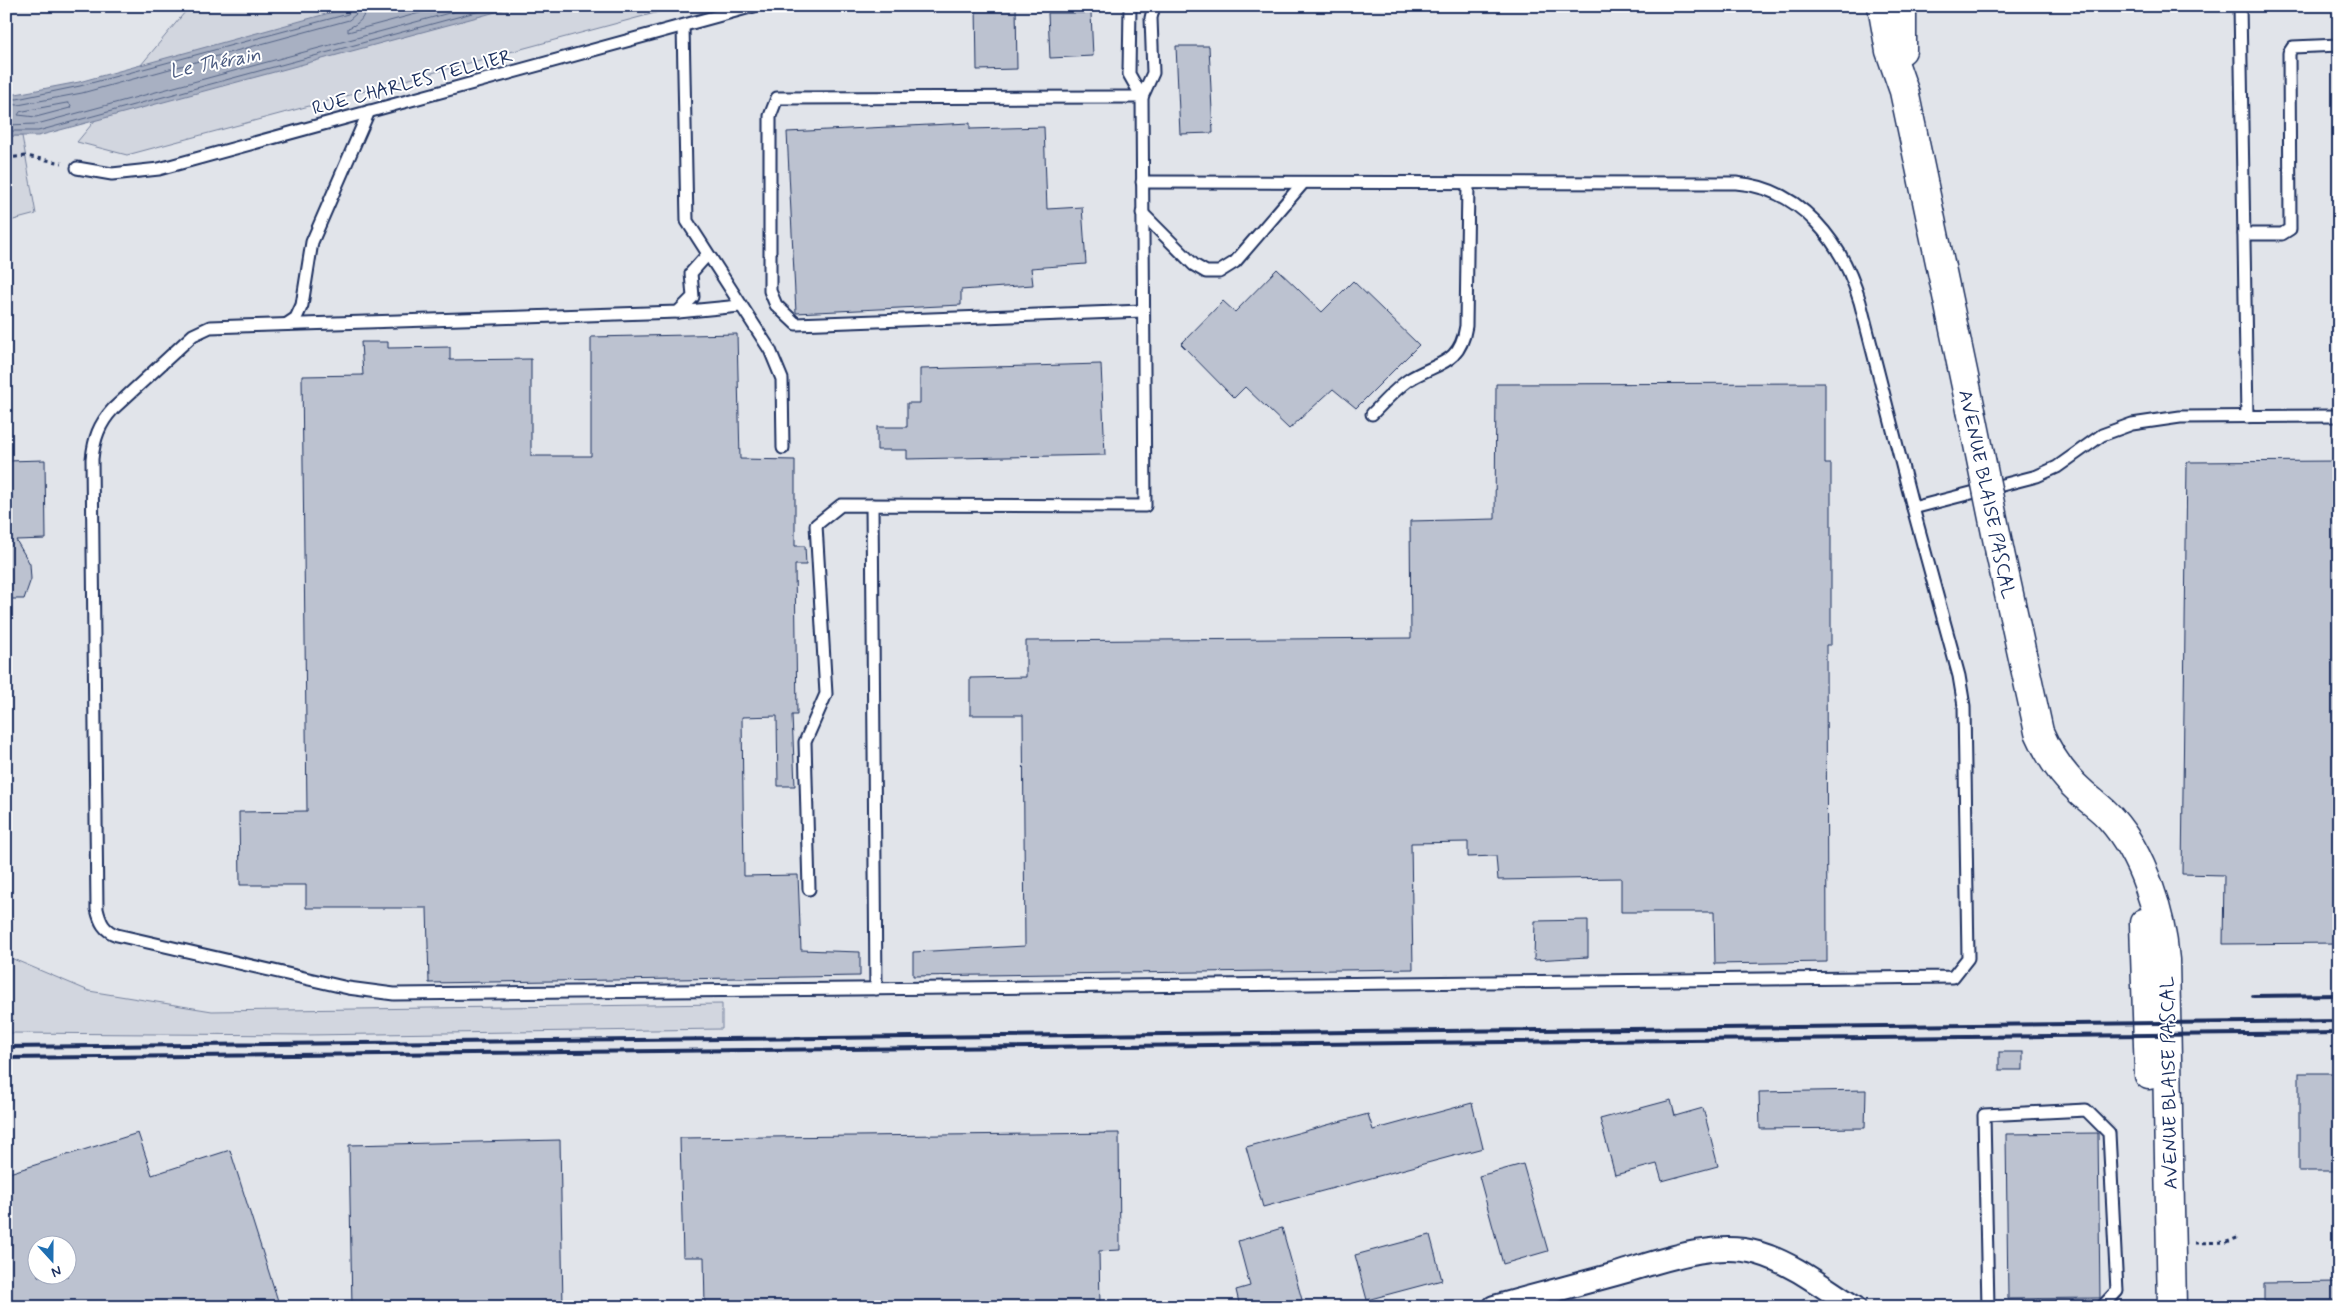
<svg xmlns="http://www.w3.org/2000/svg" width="2345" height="1313" font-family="Mynerve,sans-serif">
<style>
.built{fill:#e1e4ea;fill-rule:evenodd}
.green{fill:#d2d6df;stroke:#76829e}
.water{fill:#a8b0c2;stroke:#707c9a}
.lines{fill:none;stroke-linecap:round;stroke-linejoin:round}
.shore{stroke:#536386;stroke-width:1}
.building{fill:#bcc2d0;stroke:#1b2f5e;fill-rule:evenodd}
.service-casing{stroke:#1b2f5e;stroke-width:15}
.minor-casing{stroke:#1b2f5e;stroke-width:26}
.primary-casing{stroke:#1b2f5e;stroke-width:31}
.path{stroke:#1b2f5e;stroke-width:3;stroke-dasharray:4 4;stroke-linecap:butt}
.service{stroke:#fff;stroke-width:11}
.minor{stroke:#fff;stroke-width:22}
.primary{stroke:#fff;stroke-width:28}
.rail{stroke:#1b2f5e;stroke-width:4}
.primary-bridge-casing{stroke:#1b2f5e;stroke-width:31;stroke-linecap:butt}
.primary-bridge{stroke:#fff;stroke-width:28}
.labels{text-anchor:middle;stroke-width:4;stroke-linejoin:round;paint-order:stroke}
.street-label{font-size:19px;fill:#1b2f5e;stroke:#fff}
.water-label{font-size:20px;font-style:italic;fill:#4c5c81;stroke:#fff}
</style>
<rect width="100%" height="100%" fill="#f1f2f5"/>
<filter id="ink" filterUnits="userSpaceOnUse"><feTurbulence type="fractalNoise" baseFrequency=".02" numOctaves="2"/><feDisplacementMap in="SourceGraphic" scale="10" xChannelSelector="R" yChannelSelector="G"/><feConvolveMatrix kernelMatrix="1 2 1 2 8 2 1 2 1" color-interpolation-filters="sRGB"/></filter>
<g filter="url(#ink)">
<path class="built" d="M6,6h2333v1301h-2333zM38,1246h30v30h-30z"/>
<g class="green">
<path d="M190,6h491l-554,149 -50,-13z"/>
<path d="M6,136h16l14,78 -30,8z"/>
<path d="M6,956l83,35 123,20 510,-7v25l-415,6 -301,-2z"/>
</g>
<path class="water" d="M355,6h163l-480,130h-32v-43l10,1 63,-12z"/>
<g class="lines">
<g class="shore">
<path d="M366,6c-1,12 -7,18 -18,22v4l98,-26"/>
<path d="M6,98l11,1 63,-13 268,-72 3,-3 1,-5"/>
<path d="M68,103l3,2 -1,3 -34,9 -18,-2 2,-3z"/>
<path d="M6,104l12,1 64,-12 267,-73 7,-6 2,-8"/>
<path d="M6,125l31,-1 438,-118"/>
<path d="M6,131h32l460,-125"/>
</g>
</g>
<g class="building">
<path d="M976,6h40l1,63 -40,1z"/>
<path d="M1048,13h43l2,43 -43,2z"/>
<path d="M1176,46h33l4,87 -33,1z"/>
<path d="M970,123v6l74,-2 3,82 35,-2 4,57 -55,4 2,17 -72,5v15l-165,8 -9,-181z"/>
<path d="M1277,269l45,43 31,-31 66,64 -63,63 -23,-19 -44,40 -44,-42 -11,11 -53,-54 42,-43 12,11z"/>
<path d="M737,334l3,125 55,1v86h10l1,19h-11l2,150h-5l3,71h-17l-1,-70 -35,1 2,159 54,-1 3,75 59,2v24l-431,7 -2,-75h-121v-23h-66l-1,-73 68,-1 -5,-435 61,-1 -2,-33h27v6l62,-1v13l81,-1v97h60v-119z"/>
<path d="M1101,364l4,91 -198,4v-9h-30v-23h30v-24h13v-34z"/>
<path d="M1825,383v81h6v181h-5l1,317 -112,2 -1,-52h-93v-34l-123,2 -2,-24 -28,1v-15l-57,1 2,126 -500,7v-24l112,-6 -2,-231h-53v-37l56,-1v-36l385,-3 -1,-117 85,-2 1,-135z"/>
<path d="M45,460l1,79 -30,1 14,24 1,15 -7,20h-18v-138z"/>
<path d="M2339,461v482l-116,1 1,-69 -42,-1 5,-412z"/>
<path d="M1588,920v37l-54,3 1,-39z"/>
<rect x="1999" y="1052" width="24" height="18"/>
<rect x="2299" y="1073" width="40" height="98"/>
<path d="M1866,1090l-1,38 -105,1 -1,-37z"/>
<path d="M1671,1100l4,16 28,-8 15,58 -56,15 -5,-17 -42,11 -15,-56z"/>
<path d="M1472,1103l11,45 -220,59 -17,-60 122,-33 5,16z"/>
<path d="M138,1133l14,42 78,-25 50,157h-274v-133zM38,1246h30v30h-30z"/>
<path d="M1119,1133l1,117 -21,1 1,56h-395l-1,-50h-21l-3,-119z"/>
<path d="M2098,1133l2,165 -92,1 -2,-165z"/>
<path d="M560,1140l3,167h-211l-3,-162z"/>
<path d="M1523,1164l25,87 -45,13 -24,-88z"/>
<path d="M1282,1228l22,79h-64l-4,-17 14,-4 -12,-45z"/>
<path d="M1430,1235l12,45 -75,20 -12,-45z"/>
<path d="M2338,1282v19h-74v-18z"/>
</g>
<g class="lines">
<defs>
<g id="service">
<path d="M1130,6l-1,68 13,23"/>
<path d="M2240,6l7,411"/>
<path d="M683,26l4,195 83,129 12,29 1,69"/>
<path d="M1142,97l-365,1 -7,18v175l6,14 20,19 347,-13"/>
<path d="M77,168l35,6 47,-5 595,-163"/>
<path d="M1142,182l594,1c65,5 107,60 124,119l53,206"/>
<path d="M1142,213l52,52 12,7h13l16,-10 68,-79"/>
<path d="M2244,234h38l8,-5 -1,-176 4,-6 46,-2"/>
<path d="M740,306l-62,6 -468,15 -17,8 -80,74c-14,15 -19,30 -21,50l5,450c3,13 7,22 20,26l231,53 46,6 1559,-17 15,-19 -4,-252 -5,-30 -46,-168 124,-32 20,-9 45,-32 30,-11 48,-7 159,-1"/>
<path d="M678,312l15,-15 -2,-24 16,-18"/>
<path d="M287,324l9,-6 6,-13 10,-63 57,-131"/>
<path d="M1372,414c12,-12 24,-26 38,-35 28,-17 50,-14 56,-53l2,-142"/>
<path d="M872,505l4,484"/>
<path d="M809,889l-4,-147 21,-48 -10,-169 25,-20 304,1 -3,-409 11,-24 -2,-55 3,-12"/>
<path d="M1988,1307l-4,-192 102,-5 23,23 8,158 -15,16"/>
</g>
<path id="minor" d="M1494,1307c41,-11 81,-22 122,-33 43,-12 96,-34 142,-21 35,10 66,35 96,54"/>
<g id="primary">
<path d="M1882,6l8,45 14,40 67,319"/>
<path d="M1902,50v-44"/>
<path d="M2000,553l39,179c10,23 22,42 41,59 10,10 22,17 31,28 32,36 50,94 54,141l7,347"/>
<path d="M2144,923l5,152"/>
</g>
</defs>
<use href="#service" class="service-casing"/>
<use href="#minor" class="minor-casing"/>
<use href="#primary" class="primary-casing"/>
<g class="path">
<path d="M6,158l20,-2 36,7"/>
<path d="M2194,1243l33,-1 10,-4"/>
</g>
<use href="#service" class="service"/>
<use href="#minor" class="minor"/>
<use href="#primary" class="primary"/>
<g class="rail">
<path d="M2253,996l86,-1"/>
<path d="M6,1047l2333,-26"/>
<path d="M6,1058l2333,-25"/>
</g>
<defs>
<path id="primary-bridge" d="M1971,410l29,143"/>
</defs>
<use href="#primary-bridge" class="primary-bridge-casing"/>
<use href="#primary-bridge" class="primary-bridge"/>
</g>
</g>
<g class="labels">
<g class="street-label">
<text transform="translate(412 81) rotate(-15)" y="7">RUE CHARLES TELLIER</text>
<text transform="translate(1988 494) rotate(78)" y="7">AVENUE BLAISE PASCAL</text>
<text transform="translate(2168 1083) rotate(-91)" y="7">AVENUE BLAISE PASCAL</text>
</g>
<g class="water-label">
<text transform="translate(215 62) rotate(-11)" y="7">Le Thérain</text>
</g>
</g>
<rect width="2345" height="1313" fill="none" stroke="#fff" stroke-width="25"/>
<rect x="12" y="12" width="2320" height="1288" fill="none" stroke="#1b2f5e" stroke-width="2" filter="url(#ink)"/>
<g transform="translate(52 1260) rotate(159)"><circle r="24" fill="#ffffff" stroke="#a4acbf"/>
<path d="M0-4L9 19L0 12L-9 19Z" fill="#1f6fb2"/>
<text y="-8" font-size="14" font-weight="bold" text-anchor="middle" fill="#1b2f5e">N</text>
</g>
</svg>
